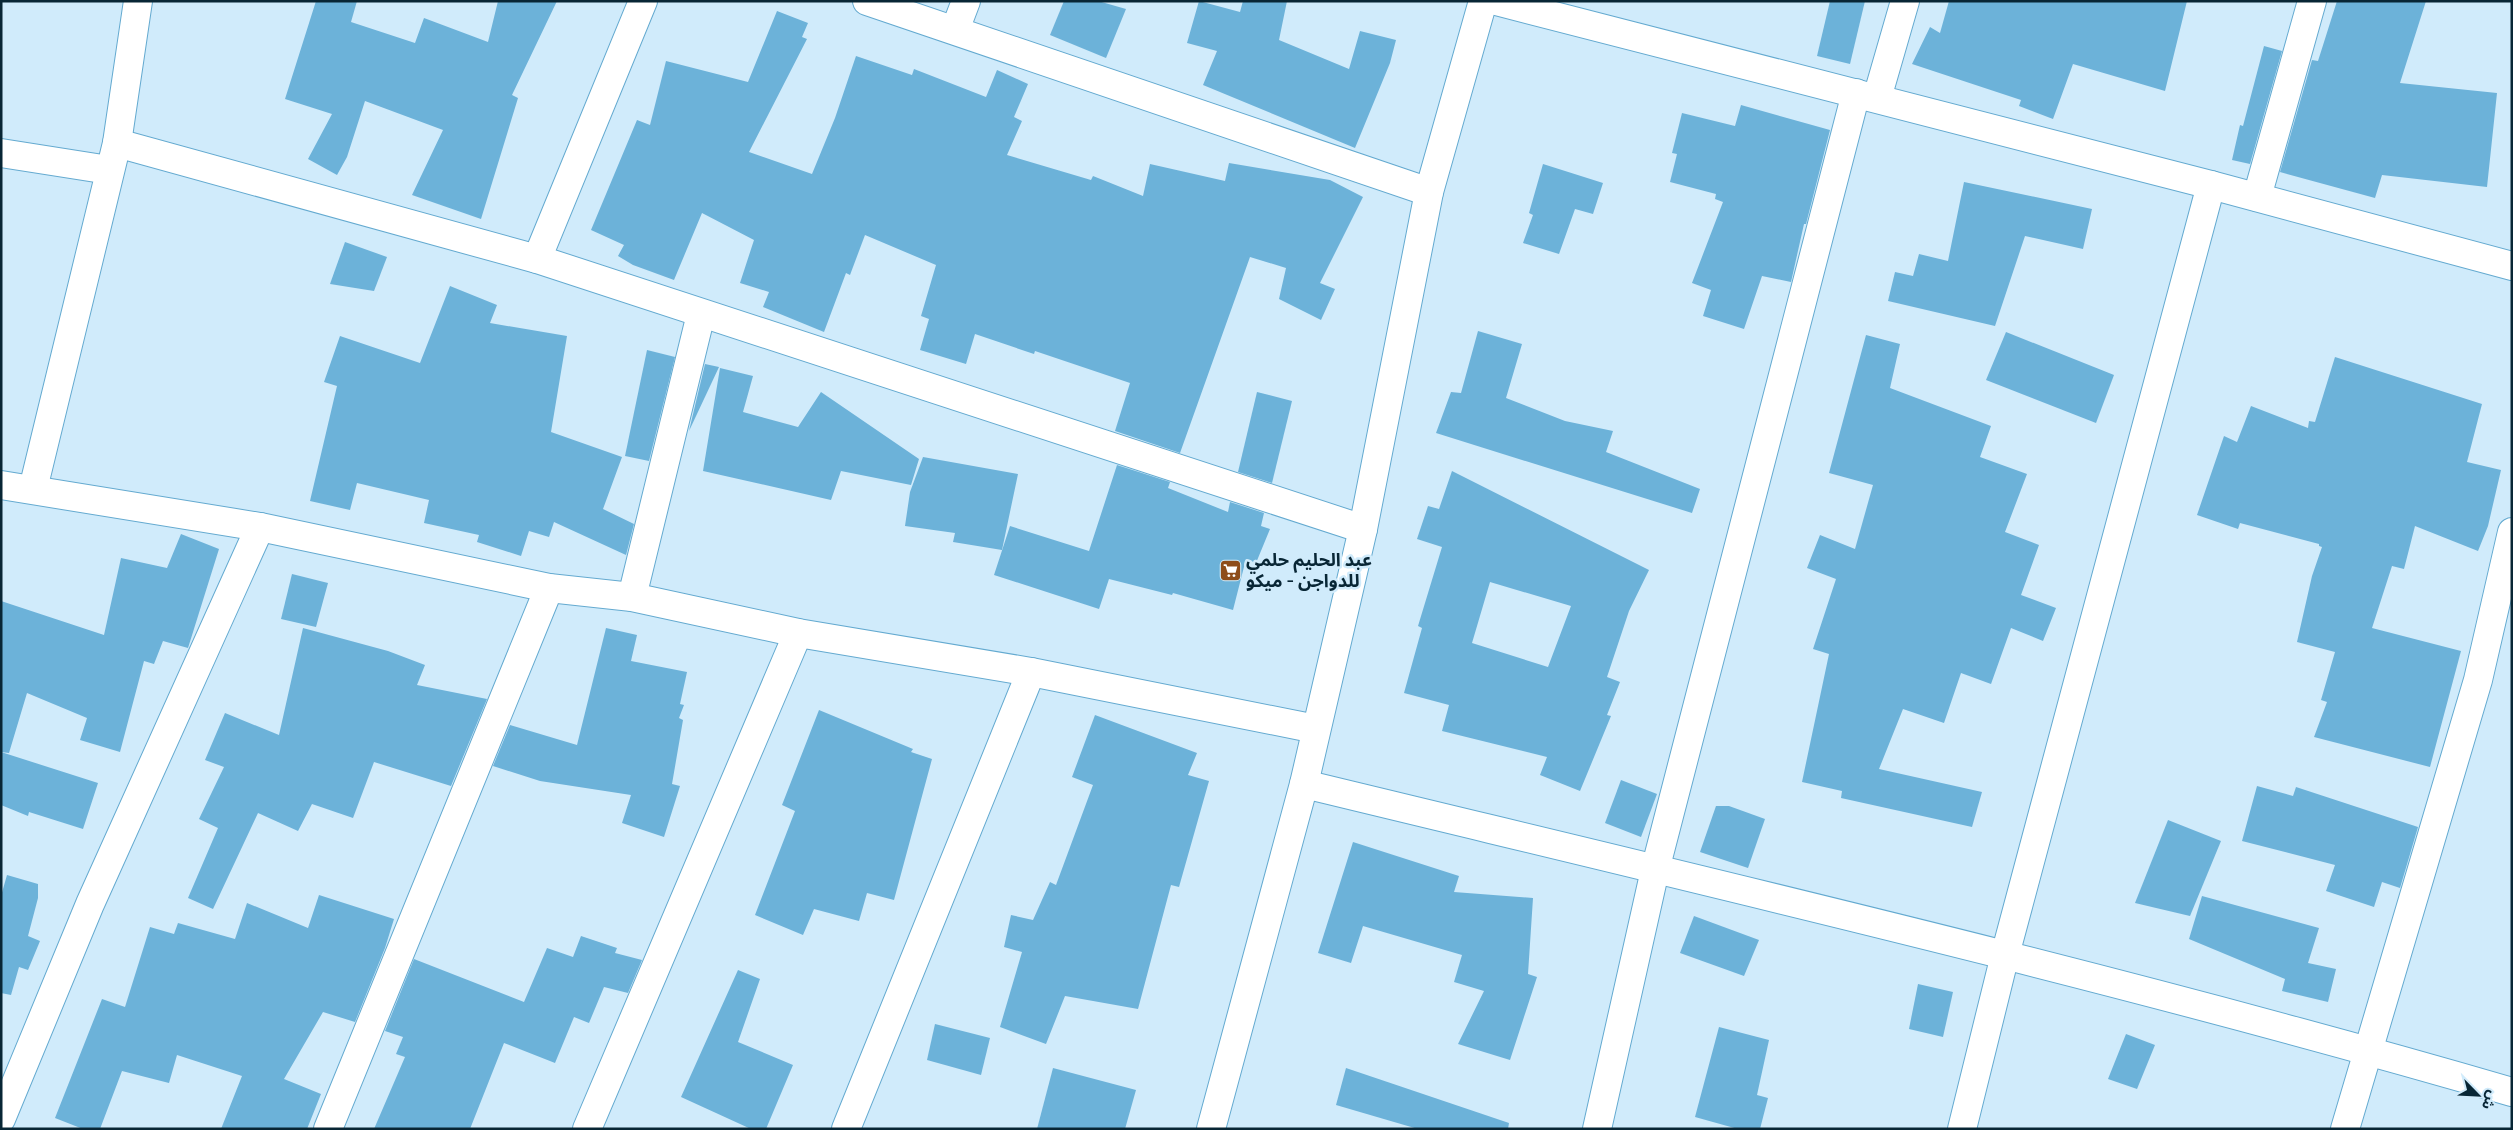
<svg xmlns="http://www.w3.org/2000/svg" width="2513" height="1130" font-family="Cabin,'Noto Sans Arabic',sans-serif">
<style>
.building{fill:#6cb2d9;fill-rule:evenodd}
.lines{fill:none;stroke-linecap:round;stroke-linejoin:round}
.minor-casing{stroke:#64aad0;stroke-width:30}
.tertiary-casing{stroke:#64aad0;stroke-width:30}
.minor{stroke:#fff;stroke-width:28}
.tertiary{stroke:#fff;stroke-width:28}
.labels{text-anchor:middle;stroke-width:5;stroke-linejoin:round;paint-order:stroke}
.poi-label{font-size:18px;font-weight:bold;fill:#082635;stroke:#d0ebfb;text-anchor:start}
</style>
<rect width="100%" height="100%" fill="#d0ebfb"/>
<g class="building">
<path d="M316,1h41l-6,21 64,21 9,-25 64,24 10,-41h59l-45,94 6,3 -37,121 -69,-24 31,-65 -78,-29 -18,56 -10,18 -29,-16 24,-45 -47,-15z"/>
<path d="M1064,1h34l28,8 -20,49 -56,-23z"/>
<path d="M1199,1l41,11 3,-11h44l-8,39 70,29 11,-38 36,9 -6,23 -35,85 -152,-63 14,-34 -30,-8z"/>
<path d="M1830,1h35l-15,63 -33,-8z"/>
<path d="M1949,1h238l-22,90 -92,-27 -20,55 -34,-13 2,-6 -109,-36 18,-37 10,6z"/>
<path d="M2337,1h89l-26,82 97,10 -10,94 -105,-12 -7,23 -95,-26 32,-112 6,1z"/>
<path d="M777,11l31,12 -6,14 5,2 -58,113 63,22 23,-56 21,-62 56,19 2,-6 72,28 11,-27 31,14 -14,33 8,4 -15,34 84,25 2,-4 50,20 7,-32 75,17 4,-18 101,17 33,17 -43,86 15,6 -14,31 -42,-21 7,-31 -36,-11 -70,196 -65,-22 15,-48 -95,-32 -1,3 -59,-20 -9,30 -46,-14 9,-31 -8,-3 15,-51 -71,-30 -15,40 -4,-2 -22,59 -61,-25 6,-15 -29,-9 14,-43 -52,-27 -28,67 -41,-15 -15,-9 6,-11 -33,-15 46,-110 13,5 16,-64 82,21z"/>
<path d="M2264,46l18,5 -32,113 -18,-4 8,-35 3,1z"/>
<path d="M1741,105l89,25 -24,94h-2l-13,58 -29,-6 -18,53 -41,-13 8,-26 -19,-7 31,-81 -8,-3 1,-5 -46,-12 7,-28 -5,-1 10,-40 53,13z"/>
<path d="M1543,164l60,19 -10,31 -18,-5 -16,45 -36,-11 10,-28 -4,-2z"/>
<path d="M1964,182l128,27 -9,40 -58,-13 -30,90 -107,-25 7,-29 18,4 6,-22 29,7z"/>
<path d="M345,242l42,15 -13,34 -44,-7z"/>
<path d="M450,286l47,19 -7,18 77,13 -16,96 71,25 -19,52 31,15 -8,31 -72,-33 -5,15 -20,-6 -8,25 -44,-14 2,-7 -55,-12 5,-23 -72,-17 -7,27 -40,-9 27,-115 -13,-4 16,-46 80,27z"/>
<path d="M1478,331l44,13 -16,54 59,23 48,10 -7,21 94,37 -8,24 -256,-80 15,-41 10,1z"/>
<path d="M2006,332l108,43 -18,48 -110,-43z"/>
<path d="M1866,335l34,9 -10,44 101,38 -11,31 47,17 -22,58 34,13 -18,50 35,13 -13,33 -32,-13 -20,56 -30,-11 -17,50 -41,-14 -24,60 103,23 -10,35 -131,-29 1,-7 -40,-9 27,-128 -16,-5 23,-70 -29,-11 13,-33 35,14 18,-64 -44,-12z"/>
<path d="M647,350l28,7 -26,104 -24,-5z"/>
<path d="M2335,357l147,47 -15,58 34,8 -13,56 -10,25 -63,-25 -11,43 -12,-3 -20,62 89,23 -31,116 -116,-30 13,-35 -6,-2 14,-48 -38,-10 15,-66 10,-29 -3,-1v-2l-79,-21 -2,6 -41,-14 27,-79 13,6 14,-36 57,22 1,-7 6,1z"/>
<path d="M705,364l14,3 -30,64z"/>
<path d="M720,368l33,8 -10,36 55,15 23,-35 98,67 -8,26 -70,-14 -10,29 -128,-29z"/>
<path d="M1257,392l35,9 -20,82 -34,-11z"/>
<path d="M923,457l95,17 -16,76 -49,-8 2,-9 -50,-7 5,-34z"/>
<path d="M1117,465l53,17 -2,6 60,24 2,-10 34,11 -3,13 9,3 -14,34 -10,-4 -13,51 -60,-17 -1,2 -63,-16 -10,30 -105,-34 16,-49 79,25z"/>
<path d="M1452,471l197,99 -20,41 -22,66 13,5 -13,33 4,1 -31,75 -40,-16 7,-18 -105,-26 7,-26 -45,-12 18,-65 -4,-2 24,-79 -25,-8 11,-33 11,3zM1490,582l81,24 -23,61 -76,-24z"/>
<path d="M181,534l38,15 -31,99 -25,-7 -9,23 -10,-3 -24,91 -40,-12 7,-22 -60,-25 -18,60 -8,-1v-151l103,34 17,-77 46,10z"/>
<path d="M292,574l36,9 -12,44 -35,-8z"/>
<path d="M303,628l85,23 37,14 -8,20 70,14 -36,87 -77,-24 -21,56 -41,-14 -14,27 -40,-18 -45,96 -25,-11 30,-70 -19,-9 25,-52 -19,-7 20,-47 54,22z"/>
<path d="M606,628l31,7 -6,26 56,11 -7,32 4,1 -5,13 4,2 -11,64 8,2 -16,51 -42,-14 9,-28 -91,-14 -47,-15 17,-41 67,20z"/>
<path d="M819,710l94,39 -2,3 21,7 -38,141 -27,-7 -8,28 -45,-12 -11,26 -48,-20 40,-104 -13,-6z"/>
<path d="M1095,715l102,38 -9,22 21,6 -30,106 -8,-2 -33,124 -73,-13 -19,48 -46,-17 22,-75 -18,-5 7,-32 22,5 17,-38 6,3 37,-100 -21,-8z"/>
<path d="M1,752l97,31 -15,46 -54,-17 -1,4 -27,-11z"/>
<path d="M1621,780l36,14 -16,43 -36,-14z"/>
<path d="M2257,786l36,10 3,-9 122,40 -18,61 -18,-6 -8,25 -48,-16 9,-26 -93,-24z"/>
<path d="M1716,806h13l36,13 -17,49 -48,-16z"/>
<path d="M2168,820l53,21 -31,75 -55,-13z"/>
<path d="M1353,842l106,34 -5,16 79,6 -5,76 9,3 -27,83 -52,-16 26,-53 -30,-9 8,-27 -99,-29 -12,37 -33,-10z"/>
<path d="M7,875l31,9v14l-10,38 12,5 -12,29 -9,-3 -8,28 -10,-2v-97z"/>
<path d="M319,895l75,24 -9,29 -30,74 -32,-10 -39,67 37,15 -14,35h-86l21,-53 -65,-21 -8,28 -47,-12 -22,58h-17l-28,-11 47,-119 23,8 25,-80 24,7 4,-11 57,16 12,-36 61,25z"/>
<path d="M2202,896l117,32 -11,35 28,6 -8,33 -46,-11 3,-12 -96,-40z"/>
<path d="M1694,916l65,24 -15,36 -64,-23z"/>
<path d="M581,936l36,12 -2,5 27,7 -14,33 -24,-6 -15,36 -15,-6 -19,46 -51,-20 -34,86h-96l31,-72 -9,-3 7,-17 -18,-6 29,-72 110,43 23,-54 26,9z"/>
<path d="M738,970l22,9 -22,63 55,23 -27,64h-15l-70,-32z"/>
<path d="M1918,984l35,8 -10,45 -34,-8z"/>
<path d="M935,1024l55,14 -9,37 -54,-15z"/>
<path d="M1719,1027l50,13 -12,55 11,3 -8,31h-22l-43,-12z"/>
<path d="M2126,1034l29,11 -18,44 -29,-10z"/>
<path d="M1053,1068l83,22 -11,39h-88z"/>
<path d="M1346,1068l163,55 -1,6h-90l-82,-24z"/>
</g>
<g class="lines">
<defs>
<g id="minor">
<path d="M867,1l562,191"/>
<path d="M955,30l11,-29"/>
<path d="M1877,98l28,-97"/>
<path d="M117,143l420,116 826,270"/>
<path d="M1,153l108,17"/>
<path d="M2257,197l55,-196"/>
<path d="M537,259l106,-258"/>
<path d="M1,485l259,42 289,61 83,9 166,36 233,39 285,57"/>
<path d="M33,489l84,-346 21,-142"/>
<path d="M632,597l69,-283"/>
<path d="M1304,784c404,98 809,192 1208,308"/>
<path d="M1,1119l89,-215 170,-377"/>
<path d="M328,1129l221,-541"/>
<path d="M587,1129l211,-496"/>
<path d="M846,1129l185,-457"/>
<path d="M1597,1129l58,-259 201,-777"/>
<path d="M1962,1129l43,-174 206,-770"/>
<path d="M2345,1129l133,-449 34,-148"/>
</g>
<g id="tertiary">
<path d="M1496,1l715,184 301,81"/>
<path d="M1211,1129l93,-345 59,-255 66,-337 54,-191"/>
</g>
</defs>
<use href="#minor" class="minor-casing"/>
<use href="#tertiary" class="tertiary-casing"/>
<use href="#minor" class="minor"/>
<use href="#tertiary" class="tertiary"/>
</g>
<defs>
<symbol id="supermarket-square" viewBox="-11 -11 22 22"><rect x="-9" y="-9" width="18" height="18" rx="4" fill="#8e4d1a" stroke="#d0ebfb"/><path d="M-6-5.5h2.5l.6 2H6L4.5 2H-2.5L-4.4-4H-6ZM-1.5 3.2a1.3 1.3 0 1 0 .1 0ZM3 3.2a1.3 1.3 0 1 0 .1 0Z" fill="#fff"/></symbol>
</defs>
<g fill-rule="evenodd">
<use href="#supermarket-square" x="1218" y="558" width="25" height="25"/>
</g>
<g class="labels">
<g class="poi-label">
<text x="1246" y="566">عبد الحليم حلمي<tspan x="1246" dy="21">للدواجن - ميكو</tspan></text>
</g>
</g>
<rect width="2513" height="1130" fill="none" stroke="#082635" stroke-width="5"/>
<g transform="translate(2478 1095) rotate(114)" stroke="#d0ebfb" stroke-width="4" paint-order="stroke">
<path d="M0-4L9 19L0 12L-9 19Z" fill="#082635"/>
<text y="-8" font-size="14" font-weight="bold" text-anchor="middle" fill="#082635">ش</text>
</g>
</svg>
